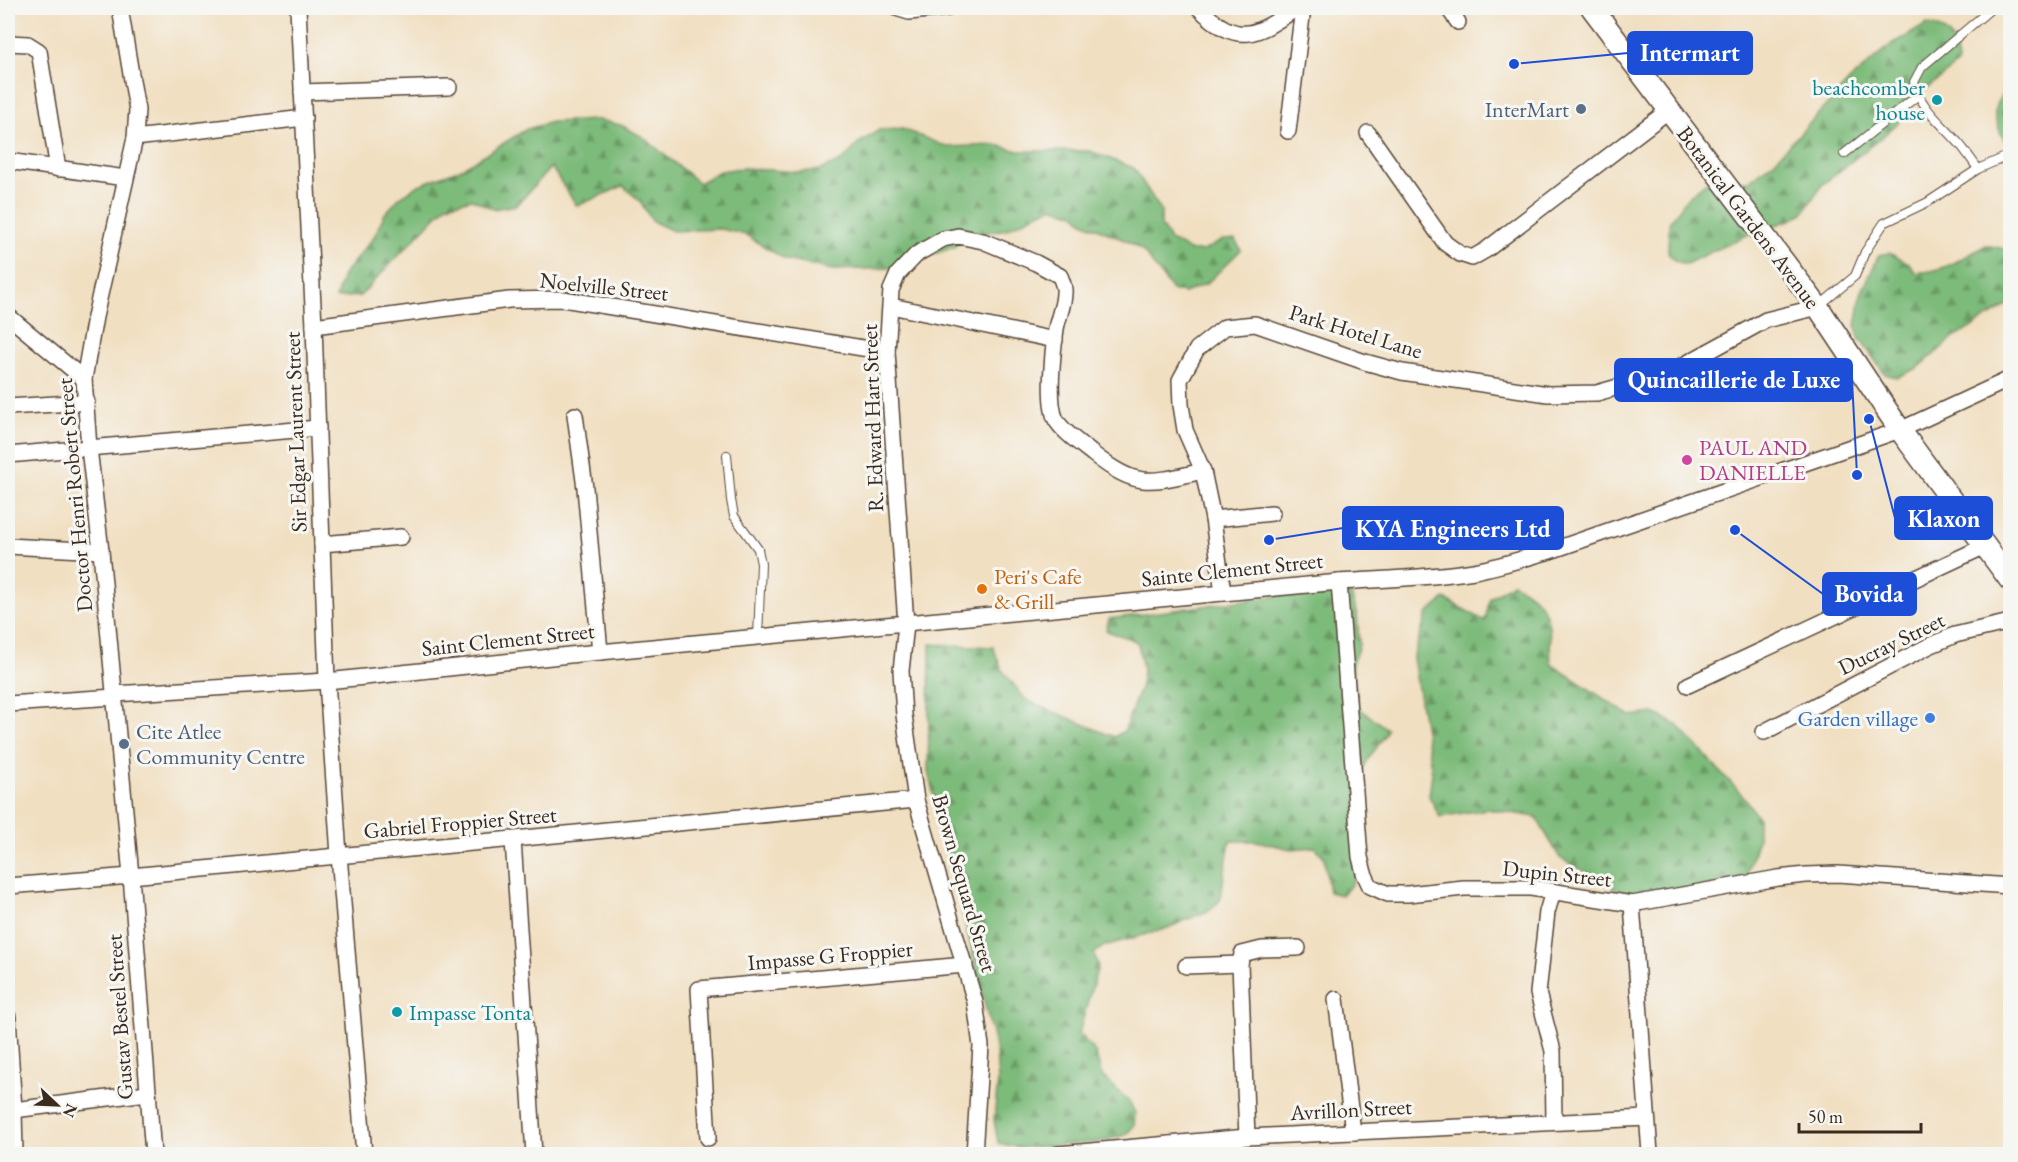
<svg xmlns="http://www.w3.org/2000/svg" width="2018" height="1162" font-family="'EB Garamond',serif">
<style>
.forest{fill:url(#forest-firs);stroke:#5c724c;stroke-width:1.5}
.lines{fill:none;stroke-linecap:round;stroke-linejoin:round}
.lane-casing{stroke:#564536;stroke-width:10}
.street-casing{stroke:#564536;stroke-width:18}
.secondary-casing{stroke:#564536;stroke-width:24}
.lane{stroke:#fff;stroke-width:8}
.street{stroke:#fff;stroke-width:15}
.secondary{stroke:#fff;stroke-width:21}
.culture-dot{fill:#0f9aa8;stroke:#f6f6f2;stroke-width:2}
.service-dot{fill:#5c6f8a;stroke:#f6f6f2;stroke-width:2}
.hotel-dot{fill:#d1479c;stroke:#f6f6f2;stroke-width:2}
.food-dot{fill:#e8710a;stroke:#f6f6f2;stroke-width:2}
.shop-dot{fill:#3f7fe0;stroke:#f6f6f2;stroke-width:2}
.labels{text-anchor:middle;stroke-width:6;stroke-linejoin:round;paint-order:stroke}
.culture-label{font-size:22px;fill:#0d838f;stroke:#f6f6f2;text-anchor:end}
.service-label{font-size:22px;fill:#4e5e75;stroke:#f6f6f2;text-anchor:end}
.street-label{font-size:22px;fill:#3b2a1e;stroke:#f6f6f2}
.hotel-label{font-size:22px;fill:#b23c85;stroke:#f6f6f2;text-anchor:start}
.food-label{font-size:22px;fill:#c56008;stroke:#f6f6f2;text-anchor:start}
.shop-label{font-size:22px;fill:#366cbe;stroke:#f6f6f2;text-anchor:end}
.leader{fill:none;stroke:#1d4ed8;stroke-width:2}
.callout-dot{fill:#1d4ed8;stroke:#f6f6f2;stroke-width:2}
.callout{fill:#1d4ed8;stroke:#1d4ed8;stroke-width:2}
.callout-label{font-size:24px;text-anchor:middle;font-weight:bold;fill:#fff}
</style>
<defs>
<pattern id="forest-firs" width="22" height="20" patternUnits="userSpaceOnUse" patternTransform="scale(1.5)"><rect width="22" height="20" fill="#7dbb7a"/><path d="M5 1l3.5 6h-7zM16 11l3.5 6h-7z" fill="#689863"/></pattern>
</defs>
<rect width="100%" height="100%" fill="#f6f6f2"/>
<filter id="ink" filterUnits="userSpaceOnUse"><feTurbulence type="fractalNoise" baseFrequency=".0167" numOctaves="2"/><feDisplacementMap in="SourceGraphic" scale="12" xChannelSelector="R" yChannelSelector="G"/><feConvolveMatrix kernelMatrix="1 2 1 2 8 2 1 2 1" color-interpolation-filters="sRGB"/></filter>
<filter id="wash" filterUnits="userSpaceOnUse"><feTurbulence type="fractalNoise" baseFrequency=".008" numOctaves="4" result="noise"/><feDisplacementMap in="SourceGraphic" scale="24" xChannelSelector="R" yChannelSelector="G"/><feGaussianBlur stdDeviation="1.35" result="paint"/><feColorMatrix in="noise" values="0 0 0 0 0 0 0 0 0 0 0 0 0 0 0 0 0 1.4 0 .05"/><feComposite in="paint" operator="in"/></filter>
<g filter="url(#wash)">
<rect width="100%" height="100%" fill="#f1dfc1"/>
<g class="forest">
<path d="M1927,24c23,6 29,17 31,39l-38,31 -21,28 -16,14 -62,50 -18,27 -10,6 -44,15 -63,30 -11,-3 -7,-8 1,-30 18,-25 18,-15 44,-2 26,-21 75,-80 41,-35z"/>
<path d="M2007,91l3,1v59c-10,-21 -27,-42 -3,-60z"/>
<path d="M598,120l23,5 22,12 56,46 21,-12 23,-3 55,4 23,-2 22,-10 16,-17 20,-13 24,-1 44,18 49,-2 23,6h71l44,17 27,43v15l9,14 21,11h12l20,-11h12l6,10 -35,34 -22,9 -12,-3 -30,-40 -11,-7 -48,-21 -9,-9 -23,-6 -44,22 -38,6 -15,12 -61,21 -60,2 -47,-10 -40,-25 -25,-6 -48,2 -21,-10 -12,-20 -17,-15 -46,20 -26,-39 -34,38 -24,4 -21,-10 -25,6 -87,91 -24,2 7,-23 31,-38 10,-22 16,-18 19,-12 44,-17 64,-39 25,-7z"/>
<path d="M1986,245l24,5v54l-58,35 -34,29 -21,9 -12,-3 -26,-36 -3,-11 5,-33 18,-39 10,-2 20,10 6,9c25,2 49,-14 71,-27z"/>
<path d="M1513,583c42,24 35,37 38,81l79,52 24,-3 23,12 67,72 14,20v22l-12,38 -73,19 -49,-3 -64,-35 -24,-41 -49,-8 -47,8 -11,-21 3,-23 -19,-115 14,-44 18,-15 40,22 5,-23z"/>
<path d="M1348,586l9,27 2,32 -7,20 7,43 28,21c-5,16 -21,27 -25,44 -1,5 0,12 0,18 0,32 8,83 -21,104l-12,-3 -5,-35 -9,-10 -24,2 -35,-8h-26l-10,59 -8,9 -47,20 -61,17 -10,8 4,12 -19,67 16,19 7,24 27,25 6,12 -1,13 -9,9 -25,7 -80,6 -22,-5 -4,-23 4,-39 -2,-31 -68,-278 2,-128 63,3 9,23 24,30 88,37 10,-6 17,-46 2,-15 -5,-27c-10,-7 -21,-7 -32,-13l3,-11z"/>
</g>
</g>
<g filter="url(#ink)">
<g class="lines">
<defs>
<g id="lane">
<path d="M1844,154l73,-58"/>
<path d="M1978,169c-7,-10 -14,-21 -23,-30 -16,-18 -35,-32 -41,-57l8,-15 70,-59"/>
<path d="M1819,306l36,-30 10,-24 19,-29 44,-21 50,-33 25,-11"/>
<path d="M727,455l4,45 3,16 24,33 3,15 -3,74"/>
</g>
<g id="street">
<path d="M120,8l17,102 -2,28 -40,179 -11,62 5,69 12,103 30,325 22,278"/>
<path d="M298,8l16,318 13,355 12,174 25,299"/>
<path d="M896,8l13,4 39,-4"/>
<path d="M1199,8c40,40 57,27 98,0"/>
<path d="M1448,8l10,14"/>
<path d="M8,43l20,1 11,7 19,118"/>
<path d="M302,92l147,-5"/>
<path d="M1288,131l15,-123"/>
<path d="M1368,133l77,110 15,11 12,4 14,-8 183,-140"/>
<path d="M135,138l169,-20"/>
<path d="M8,161l117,17"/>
<path d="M891,306l164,34"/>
<path d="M8,316l76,63"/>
<path d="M314,326l195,-26 54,-1 324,53"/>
<path d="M8,407l79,-5"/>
<path d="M575,415l10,73 15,164"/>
<path d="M8,455l310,-27"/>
<path d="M1213,519l59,-6"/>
<path d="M322,544l79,-7"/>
<path d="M8,546l93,5"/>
<path d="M1339,582l21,275 4,16 6,13 18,8h20l56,-6h67l101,16 146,-26 28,-3 32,-1 172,12"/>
<path d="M1223,593l-10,-74 -10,-48 -18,-41 -4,-25 -1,-25 17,-31 28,-22 30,-3 110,38 37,10 146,22 49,-1 74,-21 95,-52 52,-13"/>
<path d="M1688,685l297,-139"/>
<path d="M114,694l213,-13 252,-27 760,-72c45,-3 91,-4 135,-11 28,-5 55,-14 82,-22l344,-119 110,-51"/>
<path d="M8,704l107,-7"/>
<path d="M1764,732l165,-86 26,-11 55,-13"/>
<path d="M513,840l21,314"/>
<path d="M8,886l123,-10 785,-76"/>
<path d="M1553,892l-6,20 -9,81 15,58 1,71"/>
<path d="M1632,904l18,250"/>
<path d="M1186,966l54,-2"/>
<path d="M1336,999l17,133"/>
<path d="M8,1017l6,93 1,44"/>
<path d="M14,1110l133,-17"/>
<path d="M1247,1137l-7,-173 2,-10 20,-5 36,-1"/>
<path d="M708,1138l-9,-149 266,-24"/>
<path d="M974,1154l7,-108 -6,-44 -59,-202 -12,-85 -3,-44 5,-47 -19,-272 4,-62 7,-16 19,-20 26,-15 15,-3 25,5 53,22 24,13c2,5 5,12 4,17 0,12 -6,24 -8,36 -3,20 -9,73 0,91 7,12 26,25 37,34 45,35 56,29 110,17"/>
<path d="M1058,1154l189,-17 400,-19"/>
</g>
<path id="secondary" d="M1592,8l226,299 82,123 110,150"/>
</defs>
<use href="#lane" class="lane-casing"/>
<use href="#street" class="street-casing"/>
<use href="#secondary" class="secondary-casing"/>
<use href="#lane" class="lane"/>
<use href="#street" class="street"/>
<use href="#secondary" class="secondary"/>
</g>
</g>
<g class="culture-dot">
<circle cx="1937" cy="100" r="6"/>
<circle cx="397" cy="1012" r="6"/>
</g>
<g class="service-dot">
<circle cx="1581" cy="109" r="6"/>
<circle cx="124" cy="744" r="6"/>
</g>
<circle class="hotel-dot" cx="1687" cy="460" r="6"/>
<circle class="food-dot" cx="982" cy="589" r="6"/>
<circle class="shop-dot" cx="1930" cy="718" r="6"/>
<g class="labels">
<g class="culture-label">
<text x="1925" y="95">beachcomber<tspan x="1925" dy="25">house</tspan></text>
<text x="409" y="1020" text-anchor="start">Impasse Tonta</text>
</g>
<g class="service-label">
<text x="1569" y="117">InterMart</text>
<text x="136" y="739" text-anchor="start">Cite Atlee<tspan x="136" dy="25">Community Centre</tspan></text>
</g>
<g class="street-label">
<text transform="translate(1749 217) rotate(53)" y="8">Botanical Gardens Avenue</text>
<text transform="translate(604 286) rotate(6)" y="8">Noelville Street</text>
<text transform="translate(1356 331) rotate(17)" y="8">Park Hotel Lane</text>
<text transform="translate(872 418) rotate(-92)" y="8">R. Edward Hart Street</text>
<text transform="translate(295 432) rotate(-92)" y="8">Sir Edgar Laurent Street</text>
<text transform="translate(74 495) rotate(-95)" y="8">Doctor Henri Robert Street</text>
<text transform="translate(1232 569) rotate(-6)" y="8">Sainte Clement Street</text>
<text transform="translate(508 639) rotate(-6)" y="8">Saint Clement Street</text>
<text transform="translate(1891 643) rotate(-26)" y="8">Ducray Street</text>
<text transform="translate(460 822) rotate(-5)" y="8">Gabriel Froppier Street</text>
<text transform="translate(1557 873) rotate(6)" y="8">Dupin Street</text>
<text transform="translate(965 883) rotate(74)" y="8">Brown Sequard Street</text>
<text transform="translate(830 955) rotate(-5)" y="8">Impasse G Froppier</text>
<text transform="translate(119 1017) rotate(-94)" y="8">Gustav Bestel Street</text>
<text transform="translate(1351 1109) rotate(-3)" y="8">Avrillon Street</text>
</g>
<g class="hotel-label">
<text x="1699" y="455">PAUL AND<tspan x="1699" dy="25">DANIELLE</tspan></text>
</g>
<g class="food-label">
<text x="994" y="584">Peri's Cafe<tspan x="994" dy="25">&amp; Grill</tspan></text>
</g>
<g class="shop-label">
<text x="1918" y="726">Garden village</text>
</g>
</g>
<path class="leader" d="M1514 64L1628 53M1857 475L1852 380M1869 419L1895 518M1269 540L1343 528M1735 530L1823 594"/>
<g class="callout-dot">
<circle cx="1514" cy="64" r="6"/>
<circle cx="1857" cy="475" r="6"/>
<circle cx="1869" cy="419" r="6"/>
<circle cx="1269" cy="540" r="6"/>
<circle cx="1735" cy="530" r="6"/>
</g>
<g class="callout">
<rect x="1628" y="32" width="124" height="42" rx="6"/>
<rect x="1615" y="359" width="237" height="42" rx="6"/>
<rect x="1895" y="497" width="97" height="42" rx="6"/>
<rect x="1343" y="507" width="220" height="42" rx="6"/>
<rect x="1823" y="573" width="93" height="42" rx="6"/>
</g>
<g class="callout-label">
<text x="1690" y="61">Intermart</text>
<text x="1734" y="388">Quincaillerie de Luxe</text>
<text x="1944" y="527">Klaxon</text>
<text x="1453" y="537">KYA Engineers Ltd</text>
<text x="1869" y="602">Bovida</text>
</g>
<rect width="2018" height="1162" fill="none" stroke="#f6f6f2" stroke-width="30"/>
<g transform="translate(57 1105) rotate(113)" stroke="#f6f6f2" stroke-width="4.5" paint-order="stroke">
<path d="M0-4.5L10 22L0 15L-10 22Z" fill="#3b2a1e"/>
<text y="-9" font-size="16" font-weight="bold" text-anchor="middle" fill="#3b2a1e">N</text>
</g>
<path d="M1799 1123v9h122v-9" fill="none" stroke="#3b2a1e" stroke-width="3"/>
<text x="1808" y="1123" font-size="18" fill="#3b2a1e" stroke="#f6f6f2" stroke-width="4.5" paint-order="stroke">50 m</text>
</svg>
